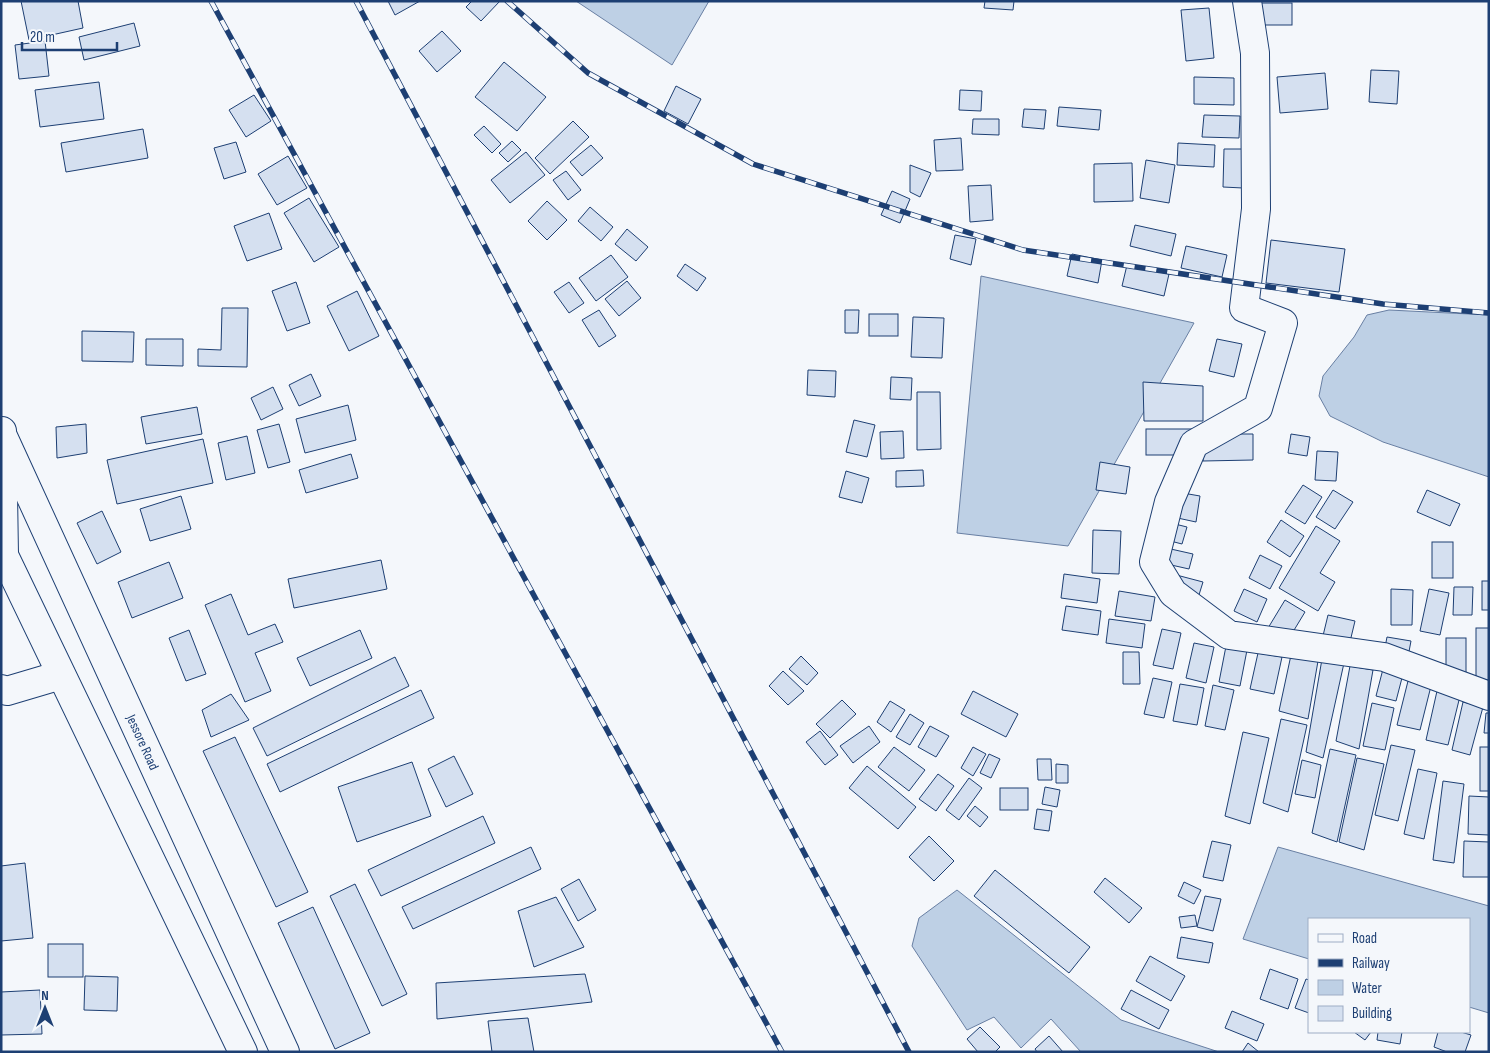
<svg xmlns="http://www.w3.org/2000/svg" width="1490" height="1053" font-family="'Sofia Sans Condensed',sans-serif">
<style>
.water{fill:#bed0e5;stroke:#687fa3}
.building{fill:#d5e0f0;stroke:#1d3f73}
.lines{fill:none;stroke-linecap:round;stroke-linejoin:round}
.minor-casing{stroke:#1d3f73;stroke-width:30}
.major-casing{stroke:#1d3f73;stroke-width:30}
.highway-casing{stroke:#1d3f73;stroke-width:30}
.minor{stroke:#f4f7fb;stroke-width:28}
.major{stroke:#f4f7fb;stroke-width:28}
.highway{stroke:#f4f7fb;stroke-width:28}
.rail-casing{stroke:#1d3f73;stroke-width:5.5}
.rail{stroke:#f4f7fb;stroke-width:4;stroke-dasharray:11;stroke-linecap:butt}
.labels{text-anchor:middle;stroke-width:4;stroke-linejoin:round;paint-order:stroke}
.street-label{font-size:14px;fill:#1d3f73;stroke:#f4f7fb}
</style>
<rect width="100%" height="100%" fill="#f4f7fb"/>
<g class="water">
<path d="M576,1h133l-37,64z"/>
<path d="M981,276l213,47 -126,223 -111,-13z"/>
<path d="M1389,310l100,5v162l-106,-35 -53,-26 -11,-20 4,-20 31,-39 13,-22z"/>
<path d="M1278,847l211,59v107l-20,-6v-88h-160v40l-66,-20z"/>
<path d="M957,890l164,130 98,32h-138l-30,-33 -30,29 -27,-31 -27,13 -55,-84 7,-28z"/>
</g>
<g class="building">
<path d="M21,1h57l5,27 -54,12z"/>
<path d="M388,1h32l-25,14z"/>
<path d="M472,1h28l-19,20 -15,-14z"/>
<path d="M985,1h29l-1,9 -29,-2z"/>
<rect x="1258" y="3" width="34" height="22"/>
<path d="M1209,8l5,50 -28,3 -5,-51z"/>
<path d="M134,23l6,23 -56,14 -5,-23z"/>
<path d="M442,31l19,20 -24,21 -18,-21z"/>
<path d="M45,41l4,35 -30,3 -4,-34z"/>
<path d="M504,62l42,35 -29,34 -42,-34z"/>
<path d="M1371,70l28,1 -2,33 -28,-2z"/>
<path d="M1325,73l3,36 -48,4 -3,-36z"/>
<path d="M1194,77l40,1v27l-40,-1z"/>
<path d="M99,82l5,37 -64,8 -5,-37z"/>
<path d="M676,86l25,13 -13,25 -24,-13z"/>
<path d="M960,90l22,1 -1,20 -22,-1z"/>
<path d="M254,95l17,26 -25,16 -17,-27z"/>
<path d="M1059,107l42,3 -2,20 -42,-4z"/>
<path d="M1024,109l22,1 -2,19 -22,-2z"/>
<path d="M1204,115l36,1 -1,22 -37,-1z"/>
<path d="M973,119h26v16l-27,-1z"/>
<path d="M573,121l16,16 -39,37 -15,-16z"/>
<path d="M484,126l17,18 -9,9 -18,-18z"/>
<path d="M143,129l5,29 -82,14 -5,-29z"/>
<path d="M961,138l2,32 -27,1 -2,-31z"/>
<path d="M512,141l9,9 -13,12 -9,-9z"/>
<path d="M236,142l10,30 -22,7 -10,-31z"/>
<path d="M1178,143l37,2 -1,22 -37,-2z"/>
<path d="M591,145l12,13 -21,18 -12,-14z"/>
<path d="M1224,149h20l-1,39 -20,-1z"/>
<path d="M526,152l19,23 -35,28 -19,-23z"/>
<path d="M288,156l19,32 -30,17 -19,-31z"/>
<path d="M1146,160l29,5 -6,38 -29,-5z"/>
<path d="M1132,163l1,38 -39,1v-38z"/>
<path d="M910,165l21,8 -11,24 -10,-5z"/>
<path d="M566,171l15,19 -13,10 -15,-20z"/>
<path d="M991,185l2,35 -23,2 -2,-36z"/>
<path d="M892,191l18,8 -10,24 -19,-8z"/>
<path d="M309,198l30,49 -25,15 -30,-49z"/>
<path d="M547,201l20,19 -20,20 -19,-19z"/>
<path d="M590,207l23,20 -12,14 -23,-20z"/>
<path d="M269,213l13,36 -35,12 -13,-35z"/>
<path d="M1135,225l41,9 -5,22 -41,-10z"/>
<path d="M627,229l21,18 -12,14 -21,-17z"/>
<path d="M955,235l21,4 -5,26 -21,-6z"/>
<path d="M1271,240l74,9 -6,43 -73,-9z"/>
<path d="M1186,246l41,9 -5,22 -41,-9z"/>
<path d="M1072,254l30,6 -4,23 -31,-7z"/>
<path d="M611,255l17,22 -32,24 -17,-23z"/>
<path d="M685,264l21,14 -9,13 -20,-15z"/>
<path d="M1127,265l42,9 -5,22 -42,-10z"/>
<path d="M627,281l14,17 -22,18 -14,-17z"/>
<path d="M296,282l14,41 -23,8 -15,-40z"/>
<path d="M569,282l15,21 -15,10 -15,-21z"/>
<path d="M357,291l22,45 -30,15 -22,-45z"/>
<path d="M222,308h26l-1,59 -49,-1v-17l23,1z"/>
<path d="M599,310l17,26 -17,11 -17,-27z"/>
<path d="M845,310h14l-1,23h-13z"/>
<rect x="869" y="314" width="29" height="22"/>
<path d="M913,317l31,1 -2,40 -31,-1z"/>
<path d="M82,331l52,1 -1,30 -51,-1z"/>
<path d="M146,339h37v27l-37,-1z"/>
<path d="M1217,339l25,5 -8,33 -25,-6z"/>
<path d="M808,370l28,1 -1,26 -28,-2z"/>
<path d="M311,374l10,22 -22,10 -10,-21z"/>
<path d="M891,377l21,1 -1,22 -21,-1z"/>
<path d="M1143,382l60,4v35h-59z"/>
<path d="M273,387l10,22 -22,11 -10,-22z"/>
<path d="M917,392h23l1,57 -24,1z"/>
<path d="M348,405l8,35 -51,13 -9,-34z"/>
<path d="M197,407l5,27 -56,10 -5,-27z"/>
<path d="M854,420l21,5 -8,32 -21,-5z"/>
<path d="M86,424l1,29 -30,5 -1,-31z"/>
<path d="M279,424l11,38 -22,6 -11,-38z"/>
<rect x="1146" y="429" width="50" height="26"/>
<path d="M903,431l1,27 -23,1 -1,-27z"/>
<path d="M1203,434h50v26l-50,1z"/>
<path d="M1291,434l19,3 -3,19 -19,-3z"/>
<path d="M247,436l8,37 -29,7 -8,-37z"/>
<path d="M203,439l10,44 -96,21 -10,-44z"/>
<path d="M1317,451l21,1 -2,29 -21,-1z"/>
<path d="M351,454l7,24 -52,15 -7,-23z"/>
<path d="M1100,462l30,5 -4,27 -30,-4z"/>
<path d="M923,470l1,16 -28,1v-16z"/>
<path d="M846,471l23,7 -7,25 -23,-6z"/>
<path d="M1303,485l19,12 -17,27 -20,-12z"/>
<path d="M1333,490l20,12 -18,27 -19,-12z"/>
<path d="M1427,490l33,14 -10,22 -33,-14z"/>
<path d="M1177,492l23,4 -4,26 -23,-5z"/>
<path d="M181,496l10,33 -41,12 -10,-32z"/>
<path d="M102,511l19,41 -24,12 -20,-41z"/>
<path d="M1155,519l32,8 -5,17 -31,-8z"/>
<path d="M1281,520l23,16 -14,21 -23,-15z"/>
<path d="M1316,526l24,15 -20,32 15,9 -17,29 -39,-23z"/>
<path d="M1093,530l28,1 -2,43 -27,-1z"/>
<rect x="1432" y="542" width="21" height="36"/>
<path d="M1153,545l40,9 -4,15 -40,-9z"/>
<path d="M1260,555l22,11 -12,23 -21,-11z"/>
<path d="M381,560l6,29 -93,19 -6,-29z"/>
<path d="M169,562l14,36 -51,20 -14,-36z"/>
<path d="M1165,572l38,10 -5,16z"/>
<path d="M1064,574l36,5 -3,24 -36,-5z"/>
<rect x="1482" y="581" width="7" height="29"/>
<path d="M1454,587h19l-1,28h-19z"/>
<path d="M1244,589l23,10 -10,23 -23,-11z"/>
<path d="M1391,589l22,1 -1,35h-21z"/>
<path d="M1429,589l20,4 -9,42 -20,-4z"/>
<path d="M1119,591l36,6 -4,24 -36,-5z"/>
<path d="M231,594l17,41 27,-11 8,18 -28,11 16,38 -26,11 -40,-97z"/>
<path d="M1285,600l20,12 -23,38 -20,-12z"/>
<path d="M1066,606l35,5 -3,24 -36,-5z"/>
<path d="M1328,615l27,6 -7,29 -27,-6z"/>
<path d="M1109,619l36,5 -3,24 -36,-5z"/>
<rect x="1476" y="628" width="13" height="52"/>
<path d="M1162,629l19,4 -8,36 -20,-4z"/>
<path d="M189,630l17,44 -20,7 -17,-43z"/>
<path d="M360,630l12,28 -62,28 -13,-28z"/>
<path d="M1387,637l24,4 -4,21 -24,-4z"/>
<rect x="1446" y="638" width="20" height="37"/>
<path d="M1227,641l21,4 -8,41 -21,-4z"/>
<path d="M1194,643l20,4 -8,36 -20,-5z"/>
<path d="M1123,652h16l1,32h-17z"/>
<path d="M1258,653l24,4 -8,37 -24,-5z"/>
<path d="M1291,655l27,6 -10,58 -29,-8z"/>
<path d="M801,656l17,17 -11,12 -18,-16z"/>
<path d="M395,657l14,29 -142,70 -14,-28z"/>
<path d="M1322,659l22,4 -21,95 -17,-6z"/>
<path d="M1350,666l23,4 -14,79 -23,-8z"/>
<path d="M1383,669l20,5 -7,27 -20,-5z"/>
<path d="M783,671l21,20 -16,14 -19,-19z"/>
<path d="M1153,678l19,4 -8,36 -20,-4z"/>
<path d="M1408,681l23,5 -11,44 -23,-5z"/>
<path d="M1180,684l24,4 -7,37 -24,-4z"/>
<path d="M1213,685l21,5 -9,40 -20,-4z"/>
<path d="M421,690l13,28 -154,74 -13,-28z"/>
<path d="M973,691l45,23 -12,23 -45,-23z"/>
<path d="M1437,691l23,5 -12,49 -22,-5z"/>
<path d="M231,694l18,26 -38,17 -9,-27z"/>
<path d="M842,700l14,14 -26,24 -14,-14z"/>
<path d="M890,701l15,9 -14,22 -14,-10z"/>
<path d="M1463,702l20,5 -13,48 -18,-5z"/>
<path d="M1372,703l22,5 -9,42 -22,-4z"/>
<path d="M1486,713h3v20h-5z"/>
<path d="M910,714l14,9 -14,22 -14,-8z"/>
<path d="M1281,719l26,6 -19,87 -25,-9z"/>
<path d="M869,726l11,16 -27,21 -13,-17z"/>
<path d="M930,726l19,10 -13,21 -18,-10z"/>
<path d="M820,731l18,24 -13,10 -19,-23z"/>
<path d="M1243,732l26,6 -19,86 -25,-8z"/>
<path d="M235,737l73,155 -32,15 -73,-156z"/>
<path d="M1391,745l24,5 -17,71 -23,-6z"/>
<path d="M894,747l31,23 -16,21 -31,-24z"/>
<path d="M973,747l13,7 -13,22 -12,-8z"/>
<rect x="1480" y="747" width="9" height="44"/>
<path d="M1330,749l26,6 -19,87 -25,-9z"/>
<path d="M989,754l11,5 -9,19 -11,-5z"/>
<path d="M454,756l19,38 -27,13 -18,-38z"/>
<path d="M1357,758l27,6 -20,86 -25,-8z"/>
<path d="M1037,759h14l1,21h-14z"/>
<path d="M1302,760l19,5 -6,33 -20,-4z"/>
<path d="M412,762l19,54 -74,26 -19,-55z"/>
<path d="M1056,764l12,1v18h-12z"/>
<path d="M867,766l49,41 -18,22 -49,-41z"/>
<path d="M1418,769l19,4 -13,66 -20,-5z"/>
<path d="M938,774l16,12 -18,25 -17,-12z"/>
<path d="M969,778l13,10 -23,32 -13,-10z"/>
<path d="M1443,781l21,3 -10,79 -21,-3z"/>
<path d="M1045,787l15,3 -3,17 -15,-3z"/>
<rect x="1000" y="788" width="28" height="22"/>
<path d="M1469,796l20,1v38l-21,-1z"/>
<path d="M975,806l13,11 -8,10 -13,-11z"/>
<path d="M1037,809l15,2 -3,20 -15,-2z"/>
<path d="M483,816l12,27 -114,53 -13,-26z"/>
<path d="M929,836l25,25 -20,20 -25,-24z"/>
<path d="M1212,841l19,4 -8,36 -20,-4z"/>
<path d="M1464,841l25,1v35h-26z"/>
<path d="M531,847l10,22 -128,60 -11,-22z"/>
<path d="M25,863l8,75 -32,3v-75z"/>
<path d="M995,870l95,77 -21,26 -95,-77z"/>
<path d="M1105,878l37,30 -13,15 -35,-31z"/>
<path d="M579,879l17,31 -18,11 -17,-32z"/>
<path d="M1184,882l17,8 -7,14 -16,-8z"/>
<path d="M355,884l52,110 -25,12 -52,-110z"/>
<path d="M1205,896l16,3 -8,32 -16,-4z"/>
<path d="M556,897l28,50 -50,20 -16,-56z"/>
<path d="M313,907l57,126 -35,16 -57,-126z"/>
<path d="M1195,915l2,11 -16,2 -2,-11z"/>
<path d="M1181,937l32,6 -4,20 -32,-5z"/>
<rect x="48" y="944" width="35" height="33"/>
<path d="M1150,956l35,20 -14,25 -35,-20z"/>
<path d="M1270,969l28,10 -10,30 -28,-10z"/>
<path d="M585,974l7,28 -155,17 -1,-36z"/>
<path d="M85,976l33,1 -1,34 -33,-1z"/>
<path d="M1306,979l3,1v33l-14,-5z"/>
<path d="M40,990l2,44 -41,1v-43z"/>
<path d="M1131,990l38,20 -10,19 -38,-20z"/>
<path d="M1232,1011l32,13 -7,17 -32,-13z"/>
<path d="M528,1018l6,34h-42l-4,-31z"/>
<path d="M980,1027l20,20 -5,5h-17l-11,-13z"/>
<path d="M1354,1032h17l-6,8z"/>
<path d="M1378,1032h24l-2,12 -23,-4z"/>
<path d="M1438,1032h23l10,3 -6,17h-18l-13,-5z"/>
<path d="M1049,1036l14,16h-26l-2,-3z"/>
<path d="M1248,1043l11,9h-17z"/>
</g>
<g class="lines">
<defs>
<g id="minor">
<path d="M1247,1l8,52 1,156 -12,99 39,15 -25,85 -64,36 -25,58 -15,60 19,31 56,42 155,22 105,39"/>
<path d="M1,689l6,2 54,-16"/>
</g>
<path id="major" d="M2,431l2,124"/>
<g id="highway">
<path id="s1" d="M1,432l284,620"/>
<path d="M1,549l242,503"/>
</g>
</defs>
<use href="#minor" class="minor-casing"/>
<use href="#major" class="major-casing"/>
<use href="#highway" class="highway-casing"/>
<use href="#minor" class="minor"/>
<use href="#major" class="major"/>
<use href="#highway" class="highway"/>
<defs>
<g id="rail">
<path d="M211,1l571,1051"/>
<path d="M356,1l553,1051"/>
<path d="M507,1l81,72 165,91 270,86 360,54 106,9"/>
</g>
</defs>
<use href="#rail" class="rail-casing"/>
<use href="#rail" class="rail"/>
</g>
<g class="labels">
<g class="street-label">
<text dy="5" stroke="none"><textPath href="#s1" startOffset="341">Jessore Road</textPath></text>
</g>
</g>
<rect width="1490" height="1053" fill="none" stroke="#1d3f73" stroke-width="5"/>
<rect x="1308" y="918" width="162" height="115" fill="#f4f7fb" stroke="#9eadc5"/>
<rect x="1318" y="934" width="25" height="8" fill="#f4f7fb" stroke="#9eadc5"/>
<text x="1352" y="943" font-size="15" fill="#1d3f73">Road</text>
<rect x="1318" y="959" width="25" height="8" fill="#1d3f73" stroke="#9eadc5"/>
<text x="1352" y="968" font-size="15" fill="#1d3f73">Railway</text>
<rect x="1318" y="980" width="25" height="15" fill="#bed0e5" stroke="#9eadc5"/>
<text x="1352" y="993" font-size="15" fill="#1d3f73">Water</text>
<rect x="1318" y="1006" width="25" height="15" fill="#d5e0f0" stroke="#9eadc5"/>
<text x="1352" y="1018" font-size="15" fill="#1d3f73">Building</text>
<g transform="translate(45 1008)" stroke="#f4f7fb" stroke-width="4" paint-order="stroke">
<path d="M0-4L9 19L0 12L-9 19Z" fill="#1d3f73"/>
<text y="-8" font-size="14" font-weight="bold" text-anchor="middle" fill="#1d3f73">N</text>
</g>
<path d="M22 42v8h95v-8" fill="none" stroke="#1d3f73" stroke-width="2.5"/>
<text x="30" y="42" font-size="15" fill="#1d3f73" stroke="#f4f7fb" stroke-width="4" paint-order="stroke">20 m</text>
</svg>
